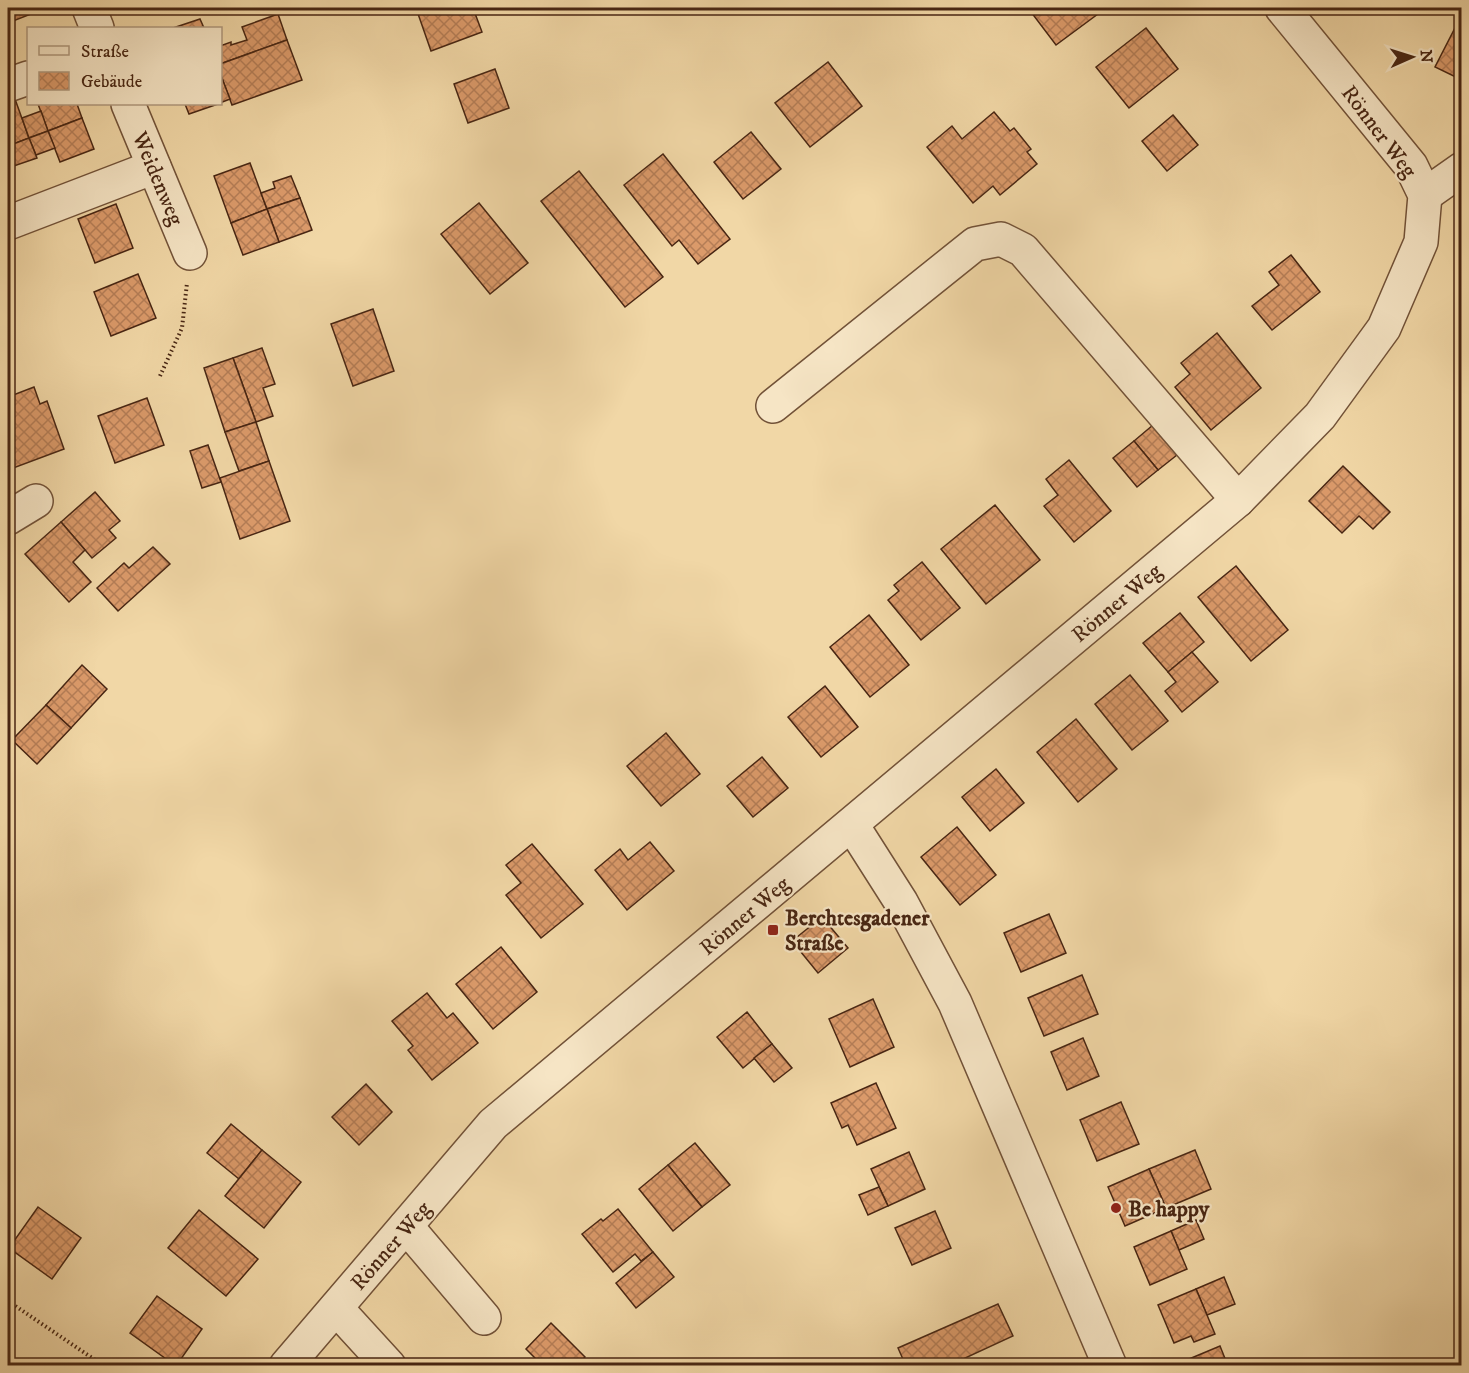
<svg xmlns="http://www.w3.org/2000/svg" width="1469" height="1373" font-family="'IM FELL DW Pica',serif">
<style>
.building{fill:url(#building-cross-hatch);stroke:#482613;stroke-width:1.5}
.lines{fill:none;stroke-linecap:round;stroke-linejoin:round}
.minor-casing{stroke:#725238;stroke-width:36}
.path{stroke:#482613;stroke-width:4;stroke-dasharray:1.5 3;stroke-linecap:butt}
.minor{stroke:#f6e5c5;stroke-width:33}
.poi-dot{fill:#8f2418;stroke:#f6e5c5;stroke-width:2}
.labels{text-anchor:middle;stroke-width:4.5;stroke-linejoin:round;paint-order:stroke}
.street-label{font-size:22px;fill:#482613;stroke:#f6e5c5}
.poi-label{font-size:22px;font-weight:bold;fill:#482613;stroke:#f6e5c5;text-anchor:start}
</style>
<defs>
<pattern id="building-cross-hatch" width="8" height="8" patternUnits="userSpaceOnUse" patternTransform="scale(1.5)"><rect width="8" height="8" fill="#db9a6a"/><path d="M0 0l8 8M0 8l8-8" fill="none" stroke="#b47d56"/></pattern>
</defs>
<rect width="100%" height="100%" fill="#f1d7a6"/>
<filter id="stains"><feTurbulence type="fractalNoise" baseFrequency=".00333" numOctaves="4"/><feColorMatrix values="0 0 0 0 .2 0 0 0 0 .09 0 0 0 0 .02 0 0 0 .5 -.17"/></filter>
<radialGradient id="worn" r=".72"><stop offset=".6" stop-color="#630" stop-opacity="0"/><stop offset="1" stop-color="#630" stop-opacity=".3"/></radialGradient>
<g class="building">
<path d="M8,8h32l1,2 -33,13z"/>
<path d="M416,8h57l9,24 -51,19z"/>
<path d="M1028,8h78l-50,37z"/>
<path d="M278,14l9,26 -67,24v-18l11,-4v3l16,-5 -5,-13z"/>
<path d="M200,19l4,9h-31z"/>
<path d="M1456,26l6,2v52l-27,-13z"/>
<path d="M1146,28l32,41 -49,39 -33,-41z"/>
<path d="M287,40l15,40 -70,25 -12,-32v-9z"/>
<path d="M828,62l34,44 -52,41 -35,-44z"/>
<path d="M495,69l14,39 -41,15 -14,-39z"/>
<path d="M220,73l10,26 -10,4z"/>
<path d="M15,99l14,39 -21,8v-44z"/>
<path d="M38,104h39l5,14 -34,13z"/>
<path d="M185,104h33l-29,10z"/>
<path d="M41,111l7,20 -19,7 -7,-20z"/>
<path d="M994,112l16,19 4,-3 17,21 -4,3 10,12 -37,31 -7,-9 -20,17 -46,-56 25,-21 10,13z"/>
<path d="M1173,115l25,30 -31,26 -25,-30z"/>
<path d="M82,118l12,31 -34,13 -12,-31z"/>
<path d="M48,131l7,17 -19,7 -7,-17z"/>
<path d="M751,132l30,37 -38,30 -29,-37z"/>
<path d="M29,138l8,20 -29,10v-22z"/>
<path d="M663,154l67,85 -32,25 -19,-24 -7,6 -48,-61z"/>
<path d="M250,163l17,46 -36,14 -17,-47z"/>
<path d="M579,171l84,106 -38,30 -84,-106z"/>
<path d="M291,176l9,22 -33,11 -6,-16 14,-5 -2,-6z"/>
<path d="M300,198l12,32 -33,12 -12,-33z"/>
<path d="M479,203l49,60 -38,31 -49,-60z"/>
<path d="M116,204l17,44 -38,15 -17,-44z"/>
<path d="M267,209l12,33 -36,13 -12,-32z"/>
<path d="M1291,255l29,37 -48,38 -20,-24 27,-21 -10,-13z"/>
<path d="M138,274l18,44 -45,18 -17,-44z"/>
<path d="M373,309l21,62 -41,15 -22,-62z"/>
<path d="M1217,333l44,55 -50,42 -36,-43 15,-13 -9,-11z"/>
<path d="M262,348l13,36 -12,4 10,28 -17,6 -23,-64z"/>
<path d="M233,358l23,64 -31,10 -21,-64z"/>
<path d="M34,387l6,17 7,-3 17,48 -56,21v-73z"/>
<path d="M147,398l17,47 -49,18 -17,-47z"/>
<path d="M256,422l13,39 -30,10 -14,-39z"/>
<path d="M1153,425l24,30 -19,15 -24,-29z"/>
<path d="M1134,441l24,29 -21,17 -24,-29z"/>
<path d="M208,445l13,37 -19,6 -12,-37z"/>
<path d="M1069,460l42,51 -37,31 -30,-36 14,-11 -12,-16z"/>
<path d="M269,461l21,60 -50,18 -20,-61z"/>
<path d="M1343,466l47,46 -17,17 -14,-13 -17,17 -33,-32z"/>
<path d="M95,492l25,29 -11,9 7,8 -24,20 -31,-36z"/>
<path d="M995,505l45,55 -54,44 -45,-55z"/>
<path d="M61,522l24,28 -12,12 18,20 -22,20 -44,-48z"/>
<path d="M153,547l17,17 -52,47 -21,-23 27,-25 5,5z"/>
<path d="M922,562l38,46 -39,32 -33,-40 11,-9 -5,-6z"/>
<path d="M1236,566l52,64 -37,31 -53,-64z"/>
<path d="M1180,613l24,29 -36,30 -25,-29z"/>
<path d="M869,615l40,50 -39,32 -40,-50z"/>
<path d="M1192,652l26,30 -36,30 -17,-21 11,-9 -8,-10z"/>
<path d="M82,665l25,24 -36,39 -25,-23z"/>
<path d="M1130,675l38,46 -36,29 -37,-46z"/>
<path d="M825,686l33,41 -37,30 -33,-40z"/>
<path d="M46,705l25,23 -34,36 -25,-24z"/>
<path d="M1076,719l41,50 -39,33 -41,-50z"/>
<path d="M666,733l34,41 -39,32 -34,-40z"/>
<path d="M762,757l26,31 -35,29 -26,-31z"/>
<path d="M996,769l28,34 -34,28 -28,-34z"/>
<path d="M957,827l39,48 -36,30 -39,-48z"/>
<path d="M650,842l24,29 -47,39 -32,-40 25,-21 8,11z"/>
<path d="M532,844l51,60 -42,34 -35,-43 15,-12 -15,-18z"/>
<path d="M1049,914l17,39 -45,19 -17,-39z"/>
<path d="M822,917l26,31 -30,25 -26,-32z"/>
<path d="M501,947l36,45 -44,37 -37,-45z"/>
<path d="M1082,975l16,39 -54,22 -16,-38z"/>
<path d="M427,993l20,25 6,-5 25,30 -46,37 -24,-30 5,-4 -21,-25z"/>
<path d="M873,999l21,48 -44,20 -21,-48z"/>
<path d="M747,1012l25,32 -29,24 -26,-31z"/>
<path d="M1083,1038l16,38 -32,14 -16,-38z"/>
<path d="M772,1044l20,24 -18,14 -20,-24z"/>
<path d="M876,1083l20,45 -39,17 -9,-20 -6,3 -11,-25z"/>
<path d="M366,1084l26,28 -33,33 -27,-28z"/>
<path d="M1121,1102l18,42 -42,17 -17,-41z"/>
<path d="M231,1124l31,26 -23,29 -32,-26z"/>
<path d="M695,1143l35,42 -28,22 -34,-42z"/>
<path d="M262,1150l39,32 -37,46 -39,-32z"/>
<path d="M1195,1150l16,39 -45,19 -17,-39z"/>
<path d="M909,1152l16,37 -37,17 -17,-37z"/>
<path d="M668,1165l34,42 -29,24 -34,-42z"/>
<path d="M1149,1169l17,39 -41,18 -17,-39z"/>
<path d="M879,1187l9,19 -20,9 -9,-20z"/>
<path d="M38,1207l43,31 -29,41 -43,-31z"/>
<path d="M618,1209l35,43 -12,9 -6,-7 -22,18 -31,-38 19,-15 2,2z"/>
<path d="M199,1210l59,49 -32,37 -58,-48z"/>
<path d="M935,1211l16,37 -39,17 -17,-37z"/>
<path d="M1196,1220l8,19 -25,11 -8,-19z"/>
<path d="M1171,1231l16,38 -37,16 -16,-38z"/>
<path d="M653,1252l21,25 -38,31 -20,-25z"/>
<path d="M1224,1277l11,27 -28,11 -11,-26z"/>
<path d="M1196,1289l19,45 -21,8 -3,-6 -17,7 -16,-38z"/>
<path d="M157,1296l45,33 -26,37 -46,-33z"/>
<path d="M998,1304l15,32 -65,30h-42l-8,-18z"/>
<path d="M551,1323l34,34 -9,9h-33l-17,-17z"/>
<path d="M1220,1346l8,20h-44l-2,-4z"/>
</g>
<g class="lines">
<defs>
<g id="minor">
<path d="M89,8l8,20"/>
<path d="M8,85l20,-7"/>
<path d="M128,104l62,149"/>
<path d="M1425,195l37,-26"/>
<path d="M8,223l146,-56"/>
<path d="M773,406l202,-162 26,-5 22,11 215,250"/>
<path d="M8,518l28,-17"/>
<path d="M852,825l49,77 54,101 155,363"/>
<path d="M406,1226l78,92"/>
<path d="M336,1308l53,58"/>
<path d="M286,1366l207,-242 745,-624 82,-84 64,-88 37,-86 4,-47 -14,-29 -129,-158"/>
</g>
</defs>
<use href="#minor" class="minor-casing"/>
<g class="path">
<path d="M160,376l22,-48 5,-45"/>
<path d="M8,1301l96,65"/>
</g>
<use href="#minor" class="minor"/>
</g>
<g class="poi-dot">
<rect x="767" y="924" width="12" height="12" rx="3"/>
<circle cx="1116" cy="1208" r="6"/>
</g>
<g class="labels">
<g class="street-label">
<text transform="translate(1380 131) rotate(53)" y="8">Rönner Weg</text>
<text transform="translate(159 178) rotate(67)" y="8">Weidenweg</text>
<text transform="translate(1116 602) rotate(-40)" y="8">Rönner Weg</text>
<text transform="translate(744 915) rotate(-40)" y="8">Rönner Weg</text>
<text transform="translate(390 1245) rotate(-49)" y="8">Rönner Weg</text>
</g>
<g class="poi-label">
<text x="785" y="925">Berchtesgadener<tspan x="785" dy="25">Straße</tspan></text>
<text x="1128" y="1216">Be happy</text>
</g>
</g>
<rect width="1469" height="1373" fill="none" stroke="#f1d7a6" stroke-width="30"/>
<rect x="9" y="9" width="1451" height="1355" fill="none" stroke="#482613" stroke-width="3"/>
<rect x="15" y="15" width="1439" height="1343" fill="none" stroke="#482613" stroke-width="1.5"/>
<rect x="27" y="27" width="195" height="78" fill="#f6e5c5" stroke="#b0997e" stroke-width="1.5"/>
<rect x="39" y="46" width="30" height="9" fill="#f6e5c5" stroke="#b0997e" stroke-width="1.5"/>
<text x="81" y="57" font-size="18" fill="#482613">Straße</text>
<rect x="39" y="72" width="30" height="18" fill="url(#building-cross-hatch)" stroke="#b0997e" stroke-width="1.5"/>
<text x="81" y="87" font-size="18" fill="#482613">Gebäude</text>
<g transform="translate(1412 57) rotate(87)" stroke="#f6e5c5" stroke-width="4.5" paint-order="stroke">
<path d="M0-4.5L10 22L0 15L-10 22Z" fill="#482613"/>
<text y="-9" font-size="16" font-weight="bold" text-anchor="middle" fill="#482613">N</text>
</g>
<rect width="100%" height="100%" filter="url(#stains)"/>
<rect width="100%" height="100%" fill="url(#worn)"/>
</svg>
